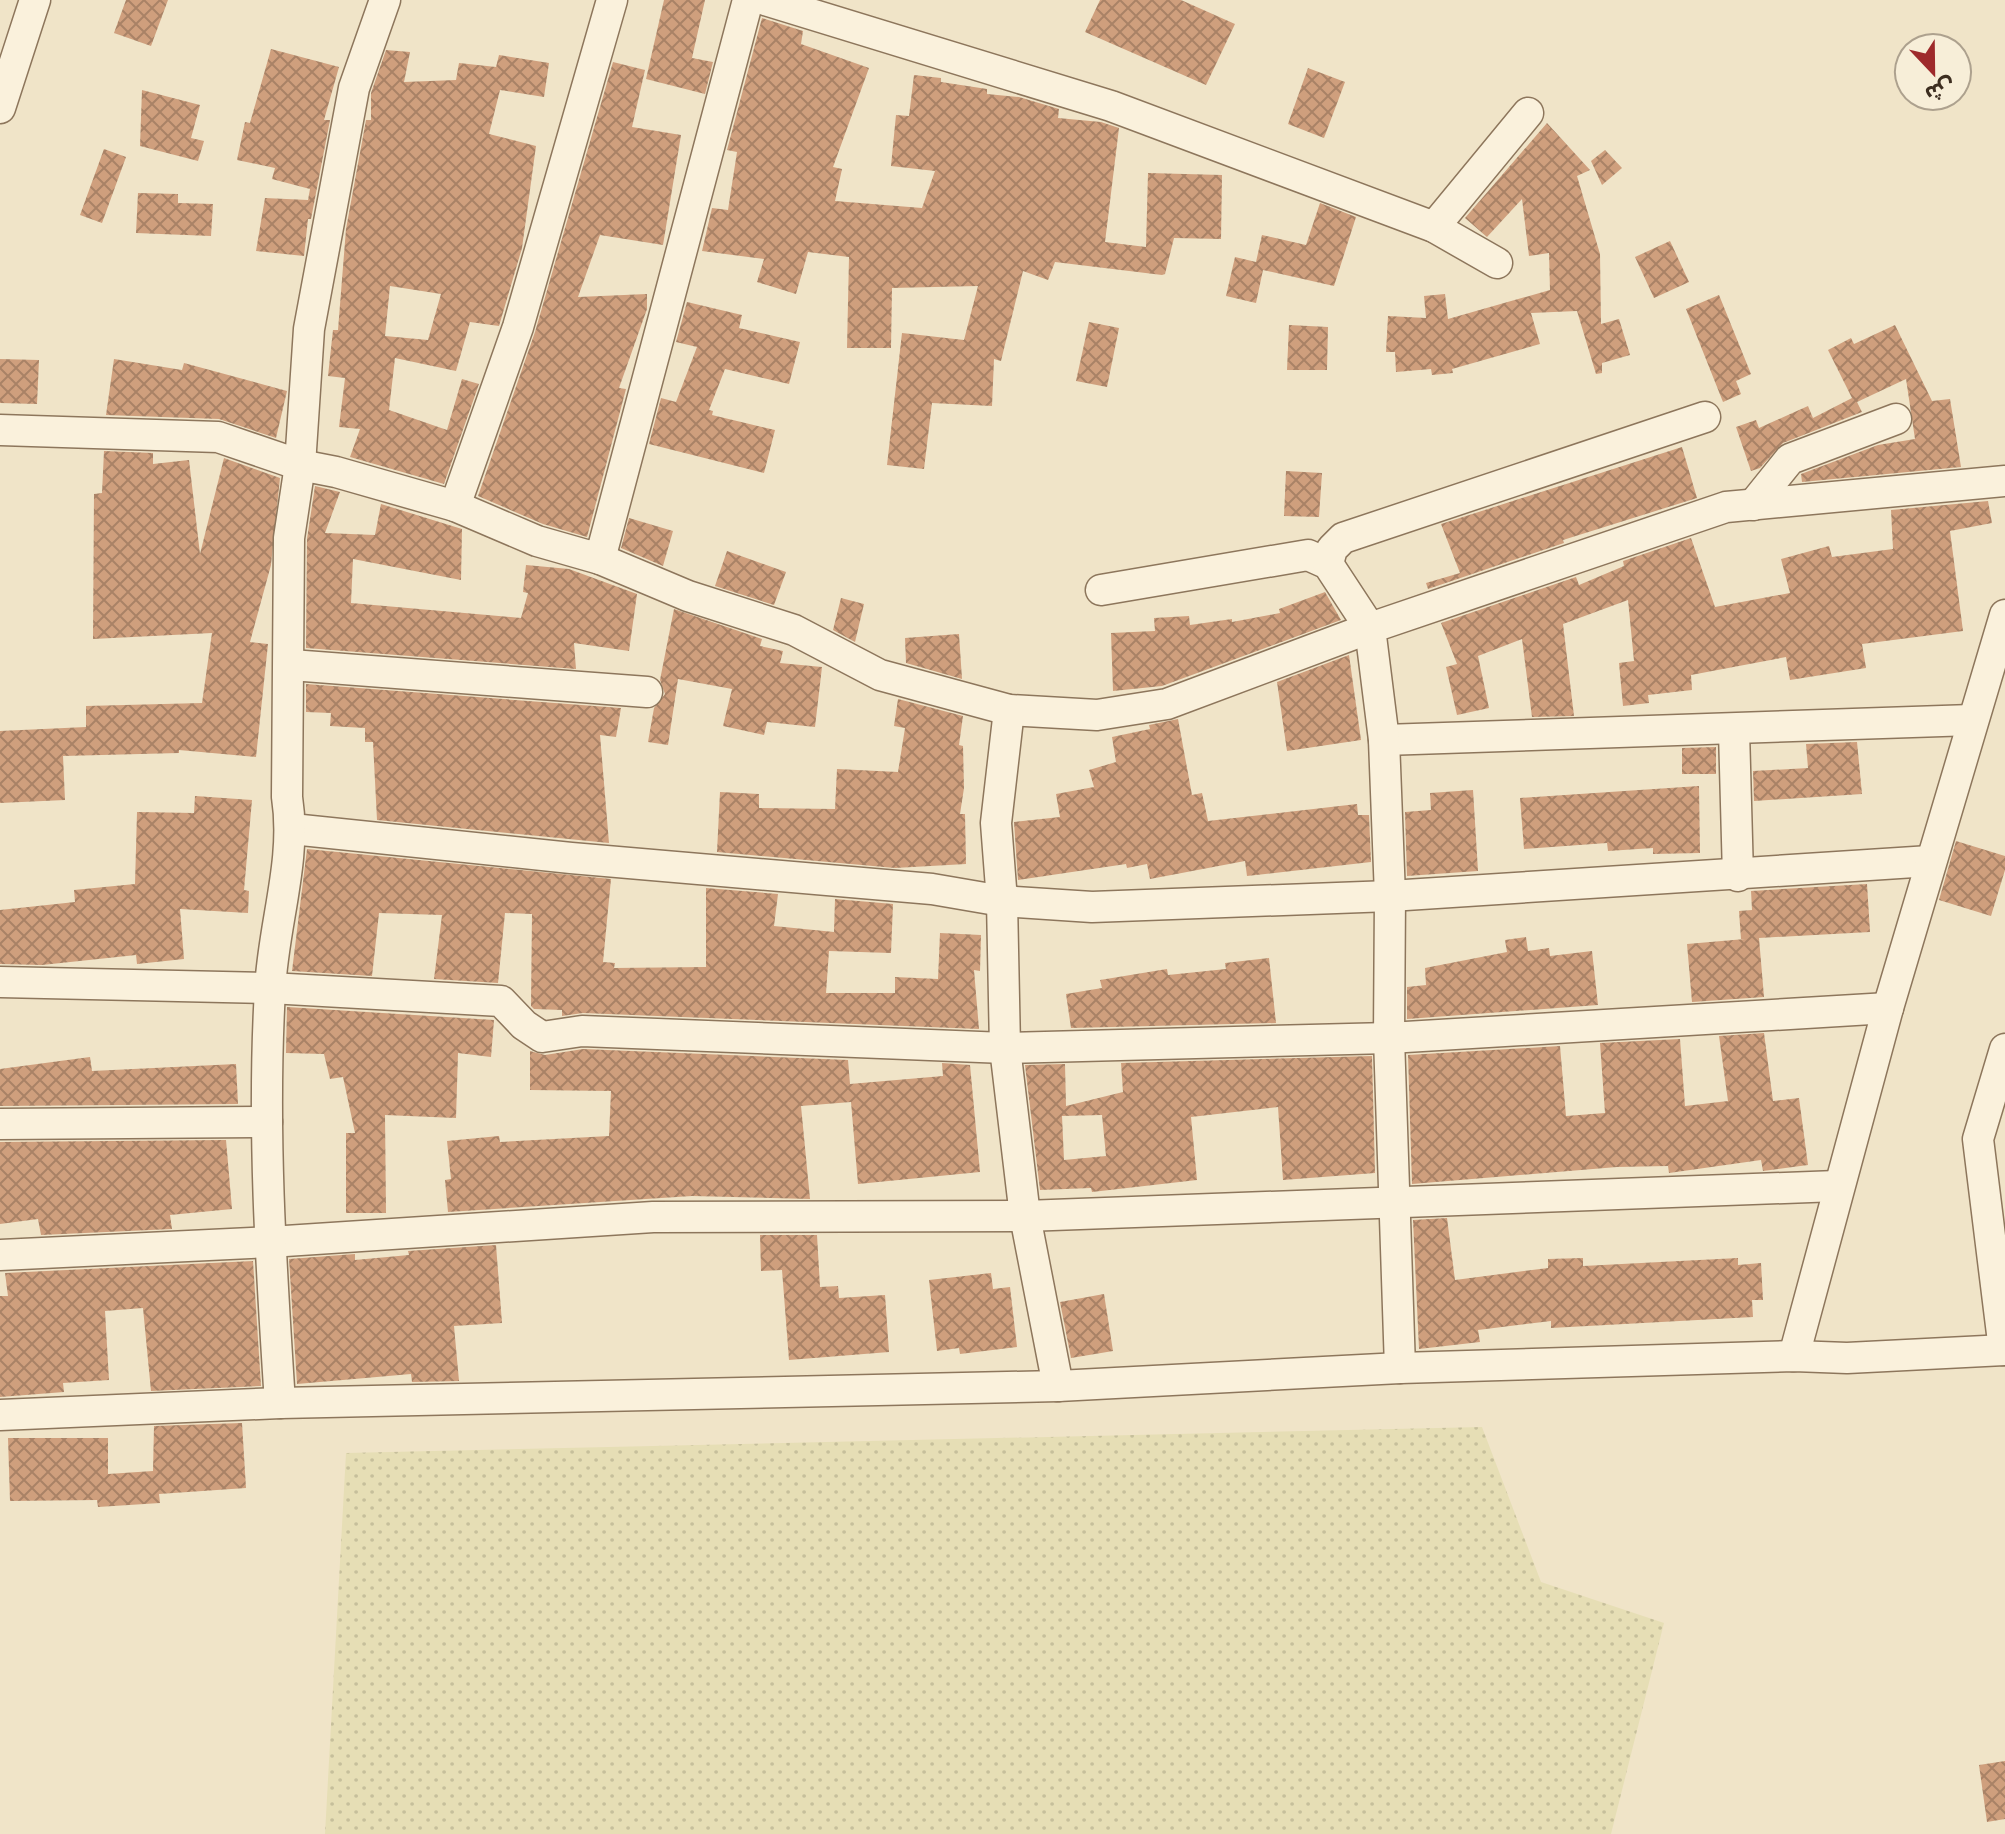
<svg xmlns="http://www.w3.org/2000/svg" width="2005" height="1834" font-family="'Playfair Display','Noto Sans Arabic',serif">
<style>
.farmland{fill:url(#farmland-dots)}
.building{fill:url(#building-cross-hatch);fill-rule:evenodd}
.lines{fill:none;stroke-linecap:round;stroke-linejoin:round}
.street-casing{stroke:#8d765c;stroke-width:33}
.street{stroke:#faf1dc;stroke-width:30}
</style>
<defs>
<pattern id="farmland-dots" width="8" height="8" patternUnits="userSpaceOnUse" patternTransform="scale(2)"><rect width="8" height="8" fill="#e6deb5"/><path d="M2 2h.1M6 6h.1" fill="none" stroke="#c6bf9b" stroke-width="1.8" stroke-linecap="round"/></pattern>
<pattern id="building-cross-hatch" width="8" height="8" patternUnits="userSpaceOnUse" patternTransform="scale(2)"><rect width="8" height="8" fill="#cf9f7d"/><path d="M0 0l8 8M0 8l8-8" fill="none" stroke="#a98266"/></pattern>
</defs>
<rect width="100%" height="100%" fill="#f0e4c8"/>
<path class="farmland" d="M1482,1427l59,155 123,41 -53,211h-1286l21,-381z"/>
<g class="building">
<path d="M126,0h42l-17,46 -37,-13z"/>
<path d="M664,0h41l-13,58 21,4 -8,32 -59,-15z"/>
<path d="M1100,0h81l54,24 -29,61 -121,-53z"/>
<path d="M762,18l41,13 -2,13 68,24 -36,99 9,2 -7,32 87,7 13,-37 -44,-5 5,-51 13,1 5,-41 27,3v4l46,7v5l32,3 40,12 -1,9 43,4 18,6 -14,114 41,5 2,-74 74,2 -1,64 -47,-1 -9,36 -3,1 -107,-13 -7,18 -25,-9 -22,90 -7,-2 -2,47 -60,-3 -8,66 -37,-4 15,-132 62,7 14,-54 -86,2 -1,60h-44l2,-91 -41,-5 -12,42 -39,-12 7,-23 -62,-8 10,-43 16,2 9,-58 -10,-2z"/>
<path d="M271,49l68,18 -15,53h6l-19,99h-3l-4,37 -48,-5 9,-53 43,2 2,-11 -38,-10 3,-11 -38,-8 8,-38 5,1z"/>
<path d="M386,50l24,2 -6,30 52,-2 3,-17 37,4 3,-12 50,8 -5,34 -44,-7 -11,44 47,12 -14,102 -23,78 -29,-4 -14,49 -61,-13 -6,52 58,20 15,-51 17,5 -35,100 -94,-27 10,-28 -21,-2 6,-49 -17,-2 5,-46h5l8,-101 20,-109h5v-27zM390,286l51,8 -13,46 -43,-4z"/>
<path d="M613,62l32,8 -13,57 49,8 -18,110 -63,-10 -22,62 69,-3v15l-28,79 7,1 -39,148 -44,-13 -65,-28 57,-164z"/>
<path d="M1308,68l37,14 -21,56 -36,-14z"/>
<path d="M142,90l58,15 -9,33 13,3 -6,20 -58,-15z"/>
<path d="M1547,123l43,47 -13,6 23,78 1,70 18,-5 11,36 -28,8v10l-6,1 -19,-63 -46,2 9,31 -88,25 1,4 -21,2 -1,-6 -35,3 -1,-20h-9l2,-36 38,2 -2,-22 21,-2 3,25 102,-29 -1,-37 -20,3 -7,-57 -35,38 -22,-19z"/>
<path d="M104,149l22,8 -24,66 -22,-8z"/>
<path d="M1605,150l17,18 -20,17 -11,-24z"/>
<path d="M138,193l40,1v9l35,1 -2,32 -75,-3z"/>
<path d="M1320,203l36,14 -22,69 -71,-16 -7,33 -30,-7 9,-39 21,5 6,-27 44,10z"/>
<path d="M1670,241l19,41 -35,16 -19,-41z"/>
<path d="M1719,295l32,79 -15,7 5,13 -18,8 -37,-93z"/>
<path d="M687,302l55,13 -3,13 61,14 -11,42 -64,-15 -16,41 4,1 -1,4 63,15 -11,43 -115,-29 12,-46 15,4 21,-55 -21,-5z"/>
<path d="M1089,322l30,6 -12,59 -31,-6z"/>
<path d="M1289,325l39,2 -1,43h-40z"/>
<path d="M1895,325l37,76 18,-2 11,68 -159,15 -1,-8 77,-29 37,-6 -9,-60 -49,23 5,10 -79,31 -23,25 -9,3 -15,-44 20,-7 3,8 49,-22 5,12 39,-20 -24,-48 23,-12 3,6z"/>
<path d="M0,359l39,1 -2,44 -37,-1z"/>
<path d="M114,359l68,11 2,-7 103,28 -11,47 -57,-19 -113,-4z"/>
<path d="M1682,447l15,51 -134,42 1,3 -136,46 -2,-6 34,-10 -19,-49z"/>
<path d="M104,451l49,2v11l36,-4 11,94 24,-96 56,20 -9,87 -21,77 18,2 -12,113 -77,-7v3l-116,3 2,44 -65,3v-72l86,-4v-21l116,-3 10,-70 -119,6 1,-145 8,-1z"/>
<path d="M1286,471l36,2 -3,44 -35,-1z"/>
<path d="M315,486l25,6 -15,41 50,2 6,-31 81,25 -1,51 -108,-21 -2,44 170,15 7,-25 -5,-1 3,-27 43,4 68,25 -8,57 -55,-8 2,26 -270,-21 1,-109z"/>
<path d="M1988,501l4,22 -42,8 13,100 -101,13 4,24 -76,12 -4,-23 -95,18 1,15 -44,5 1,8 -26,3 -4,-43 15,-2 -6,-61 -65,24 11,92 -42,1 -10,-78 -44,17 11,52 -32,7 -11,-48 11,-3 -16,-41 135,-46 3,8 45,-19 -1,-5 68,-23 24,69 75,-14 -9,-34 48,-13 3,11 61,-8 -2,-39z"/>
<path d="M629,518l44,13 -10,35 -42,-18z"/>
<path d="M727,551l59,21 -12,33 -59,-19z"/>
<path d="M1325,592l16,28 -179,66 -49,5 -2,-58 44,-2 -1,-13 35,-2 1,9 42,-6v3l48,-9 -1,-4z"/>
<path d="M841,598l23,6 -9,38 -22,-12z"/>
<path d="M674,609l88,30 -2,7 23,5 -3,12 42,4 -7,60 -48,-5 -3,13 -41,-9 9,-37 -54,-10 -10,66 -20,-3 6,-34 11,-14 -5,-14z"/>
<path d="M959,634l3,45 -56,-16 -1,-25z"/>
<path d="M1349,655l12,85 -74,11 -10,-69z"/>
<path d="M306,684l315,24 -5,29 -16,-2 9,108 -232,-23 -4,-78h-8v-14l-35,-2 1,-13 -25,-1z"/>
<path d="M898,699l65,17 -4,29 4,1 1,42 -4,26h5l1,50 -71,4 -178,-16 3,-60 39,2v14l76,1 2,-40 61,3 7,-44 -11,-2z"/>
<path d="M1178,719l14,76 10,-2 6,28 149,-17 1,11h11l2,47 -124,14 -2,-15 -95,18 -3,-15 -20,4 -1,-4 -108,16 -4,-58 46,-5 -4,-23 38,-7 -5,-17 27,-8 -4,-25 38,-8 -1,-4z"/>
<path d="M1857,742l5,52 -108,7 -1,-30 55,-3 -2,-24z"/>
<path d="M1716,747v27h-34v-26z"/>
<path d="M1699,786l1,67 -47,1v-6l-45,3 -1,-8 -83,6 -4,-51z"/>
<path d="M1473,790l5,81 -71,5 -2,-64 26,-2 -1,-17z"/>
<path d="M195,796l57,4 -8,90 5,1 -1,22 -68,-4 4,50 -47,5 -1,-9 -94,10 -42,-1v-54l75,-8 -1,-12 61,-6 2,-72 57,1z"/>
<path d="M1956,841l49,15v14l-14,46 -52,-16z"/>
<path d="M307,849l304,30 -8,83 12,1 -1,5 92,-1v-79l72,6 -4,32 60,6 1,-33 58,5 -2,49 -62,-2 -3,42h69v-16l43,2 2,-46 41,2 -1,36 -6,-1 5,59 -396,-16 -21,3v-6l-28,-1 -3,-3 1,-92 -27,-1 -7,70 -64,-4 8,-64 -63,-2 -7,63 -80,-5z"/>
<path d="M1867,884l3,48 -111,6 5,59 -72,5 -5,-58 58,-5h-4l-2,-28 13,-1 -1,-19z"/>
<path d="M1526,937l2,14 21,-3 1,8 42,-5 6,54 -191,14v-32l19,-2 -1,-17 82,-16 -2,-12z"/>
<path d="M1269,958l7,65 -205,5 -5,-34 36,-6 -2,-8 67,-11 1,6 58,-6 -1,-6z"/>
<path d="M287,1007l207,13 -3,37 -33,-4 -2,65 -71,-3 1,98h-40v-80h9l-12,-56 -13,2 -6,-25 -38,-1z"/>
<path d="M1764,1033l9,68 26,-3 9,67 -45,6 -2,-11 -92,13 -1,-7 -51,1 -205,17 -4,-129 152,-9 6,70 39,-3 -5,-70 80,-4 5,67 43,-5 -9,-65z"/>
<path d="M583,1049l265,11 2,24 93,-8 -1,-13 28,2 10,107 -122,12 -7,-82 -50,4 9,93 -118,-3 -244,16 -3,-32 6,-1 -4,-38 52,-5 1,6 109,-6 2,-45 -81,-1v-39l15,4z"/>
<path d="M1372,1056l3,117 -92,7 -5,-73 -87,10 6,63 -105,12 -1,-4 -51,2 -15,-125 40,-1 1,42 57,-14 -2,-29zM1102,1115l4,41 -42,4 -2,-44z"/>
<path d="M90,1057l2,14 144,-7 2,40 -238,2v-37z"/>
<path d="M226,1140l6,69 -62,6 2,14 -131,6 -3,-16 -38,5v-82z"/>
<path d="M1447,1218l8,62 93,-12v-9l35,-1v8l155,-8v7l23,-2 2,37h-11l1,17 -202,11v-7l-73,9 2,12 -61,7 -6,-129z"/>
<path d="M760,1235h57l3,52 18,-1 1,12 46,-3 4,57 -100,8 -7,-90 -21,1z"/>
<path d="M496,1245l6,78 -48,3 5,55 -47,1 -1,-8 -114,10 -8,-125 66,-5v6l54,-5 -1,-4z"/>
<path d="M253,1261l8,125 -110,5 -8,-83 -38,3 4,69 -46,3 1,9 -64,5v-101h8l-3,-23z"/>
<path d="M991,1273l2,16 17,-2 7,60 -57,7 -1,-6 -22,3 -8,-71z"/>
<path d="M1104,1294l9,57 -42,7 -11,-56z"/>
<path d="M242,1423l4,65 -87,6 1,9 -62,4 -1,-7 -87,1 -2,-63h100v36l45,-3 1,-45z"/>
<path d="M2005,1761v58l-18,3 -8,-57z"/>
</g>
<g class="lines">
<defs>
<g id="street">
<path d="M765,0l346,106 323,121 63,36"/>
<path d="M0,108l35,-108"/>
<path d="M1434,227l94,-114"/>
<path d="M0,430l218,7 82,28 9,-136 45,-241 31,-88"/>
<path d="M1753,505l37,-46 106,-40"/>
<path d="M455,506l63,-179 94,-327"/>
<path d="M600,559l88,37 106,34 86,45 129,35 88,5 70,-11 203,-76 -42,-64 -20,-9 -207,35"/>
<path d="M1328,564l4,-15 11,-11 362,-121"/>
<path d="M291,665l356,27"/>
<path d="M1009,710l-13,113 6,78 3,147 20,168 33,170"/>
<path d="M1734,731l4,145"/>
<path d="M1384,740l588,-20"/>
<path d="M292,829l279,29 361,31 70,12 90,6 298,-11 540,-35"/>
<path d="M0,982l270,6 231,13 23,24 18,12 40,-6 423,17 384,-10 499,-30"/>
<path d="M0,1124l267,-2"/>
<path d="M0,1255l270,-13 383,-25 372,-1 812,-30"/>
<path d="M2004,1350l-26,-211 27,-90"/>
<path d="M1794,1356l94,-348 117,-393"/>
<path d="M1400,1368l-11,-330 1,-142 -6,-156 -14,-112 356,-121 279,-26"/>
<path d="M280,1403c-9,-138 -18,-276 -10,-413 3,-65 27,-129 17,-193l2,-259 11,-73 36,7 119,34 82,35 63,18 148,-559"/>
<path d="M0,1415l280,-12 778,-17 342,-18 394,-12 53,2 158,-8"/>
</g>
</defs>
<use href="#street" class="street-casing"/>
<use href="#street" class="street"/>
</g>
<g transform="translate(1933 72) rotate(158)"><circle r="38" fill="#f7eed8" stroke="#ada18e" stroke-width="2"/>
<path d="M0-6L14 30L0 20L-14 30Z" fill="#9e2a2b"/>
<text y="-12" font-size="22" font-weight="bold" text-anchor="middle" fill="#3d2e20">ش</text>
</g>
</svg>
